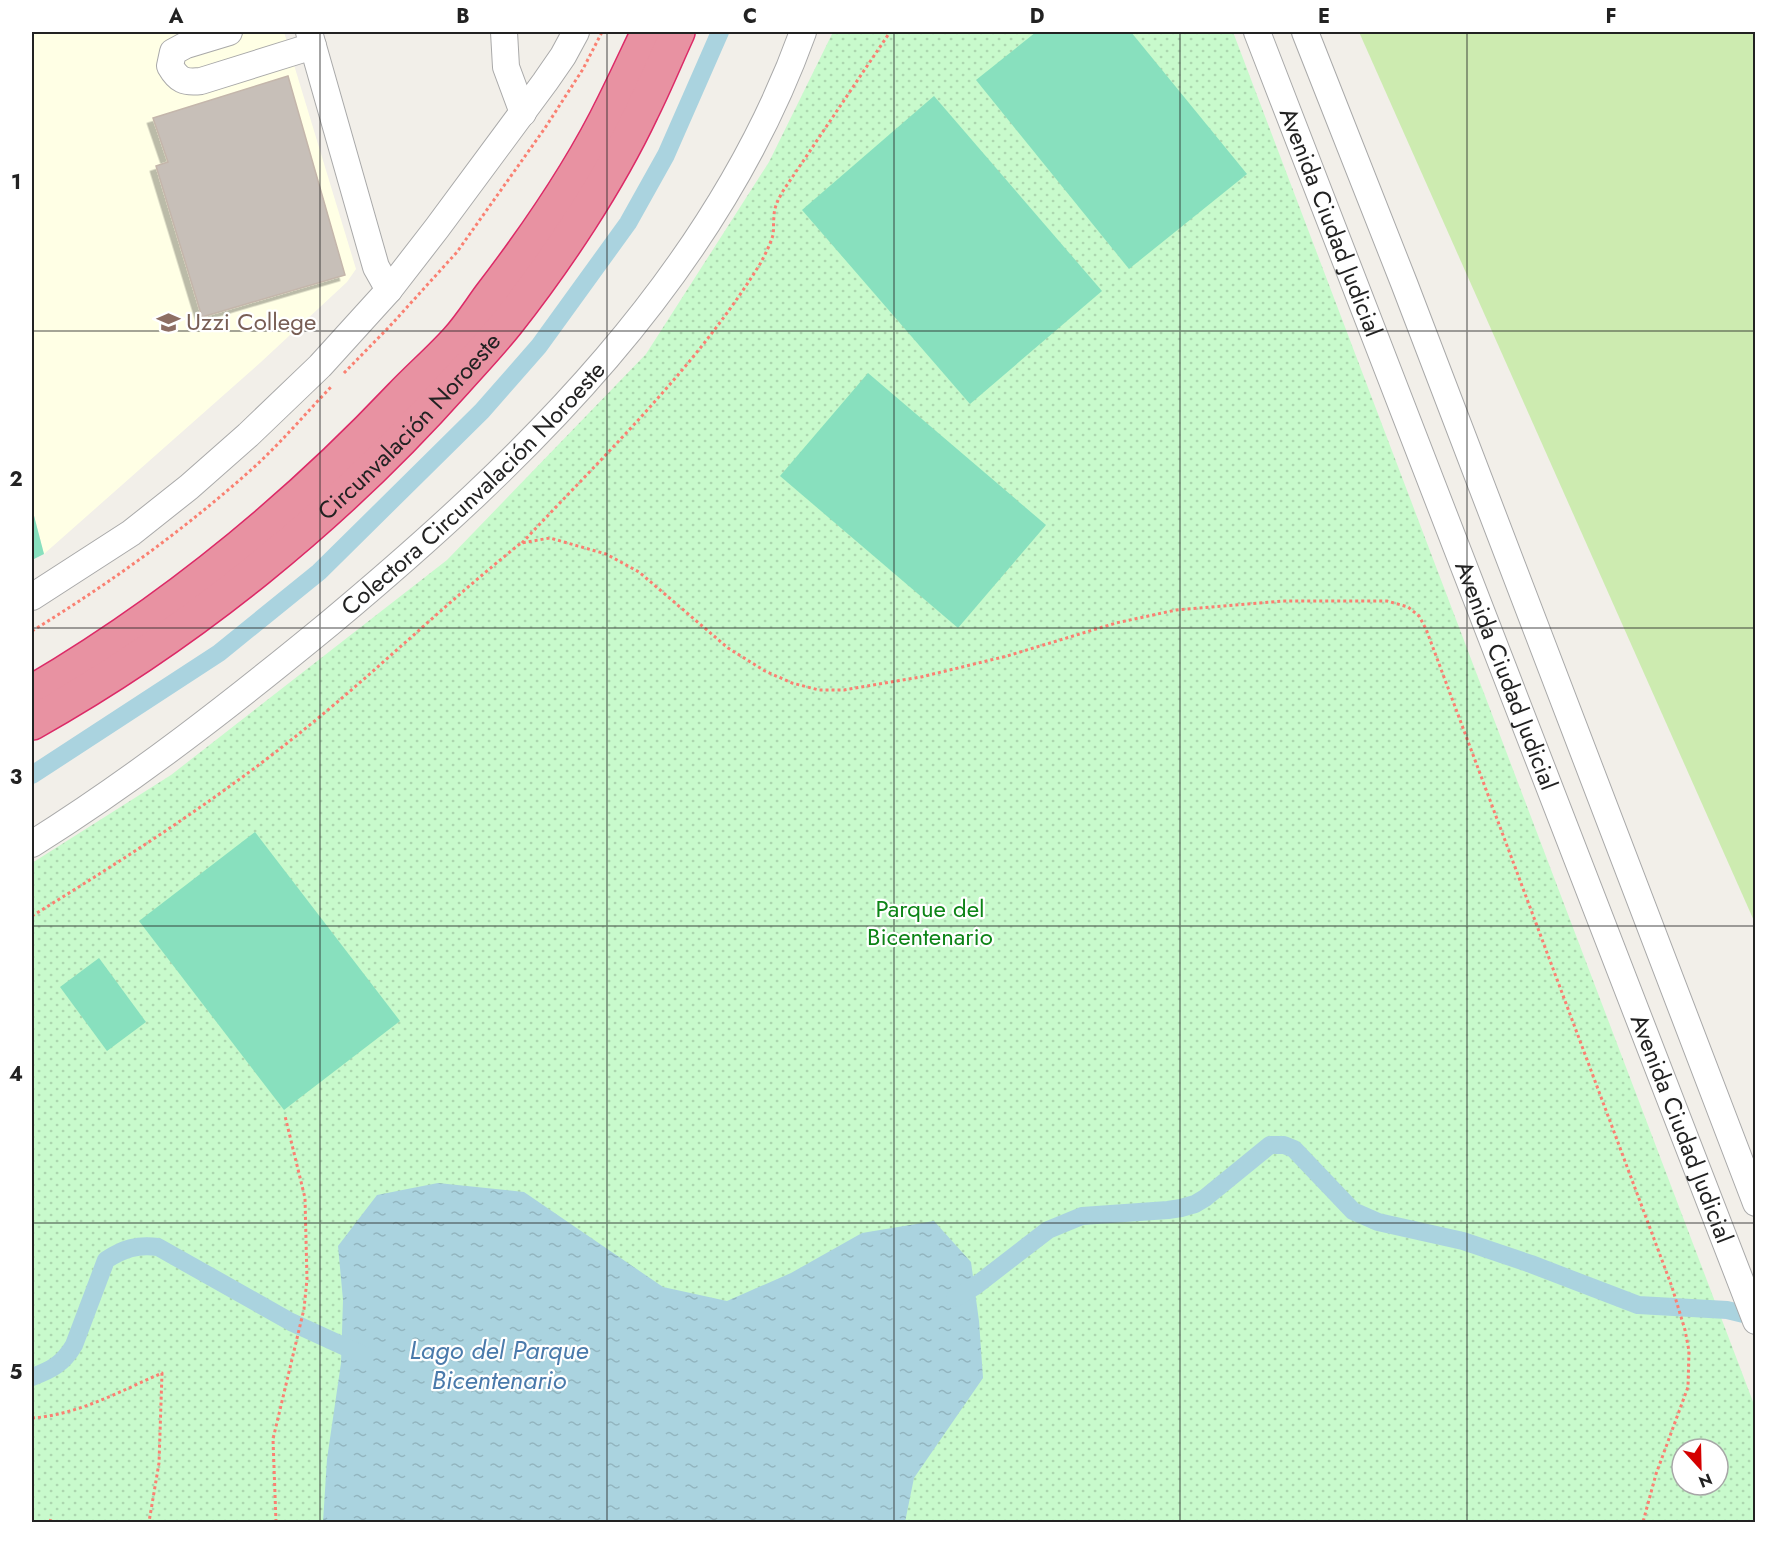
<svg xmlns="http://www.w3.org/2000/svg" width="1787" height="1554" font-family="Jost,sans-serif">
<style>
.education{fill:#ffffe5}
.grass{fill:#cdebb0}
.park{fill:url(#park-dots);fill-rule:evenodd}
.pitch{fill:#88e0be}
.water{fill:url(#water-ripples)}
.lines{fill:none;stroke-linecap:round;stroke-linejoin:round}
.canal{stroke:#aad3df;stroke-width:18}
.building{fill:#c7bfb8;stroke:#c4b6ab;stroke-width:1.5;filter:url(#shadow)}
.minor-casing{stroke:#a9a9a9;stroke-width:28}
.highway-casing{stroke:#dc2a67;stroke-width:36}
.path{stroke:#fa8072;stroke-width:3;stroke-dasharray:3 3;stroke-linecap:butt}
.minor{stroke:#fff;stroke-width:26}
.highway{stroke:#e892a2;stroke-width:33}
.grid{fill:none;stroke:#222;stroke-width:1.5;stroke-opacity:0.55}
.labels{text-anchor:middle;stroke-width:4.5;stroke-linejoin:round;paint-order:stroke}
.street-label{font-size:24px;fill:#222;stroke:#fff}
.education-label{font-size:24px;fill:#785e54;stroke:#fff;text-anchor:start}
.park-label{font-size:24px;fill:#0c8416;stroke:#fff}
.water-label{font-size:26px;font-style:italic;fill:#4a7aab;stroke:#fff}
.neatline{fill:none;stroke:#222;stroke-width:2}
.grid-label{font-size:20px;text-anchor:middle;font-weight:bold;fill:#222}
</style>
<defs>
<pattern id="park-dots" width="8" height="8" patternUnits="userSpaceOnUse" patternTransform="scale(1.5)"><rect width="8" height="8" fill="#c8facc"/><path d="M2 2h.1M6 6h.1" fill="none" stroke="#acd6af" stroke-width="1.8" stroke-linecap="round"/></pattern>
<pattern id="water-ripples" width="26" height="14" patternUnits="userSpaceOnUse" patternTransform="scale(1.5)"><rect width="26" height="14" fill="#aad3df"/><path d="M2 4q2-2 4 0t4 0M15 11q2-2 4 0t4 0" fill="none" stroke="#92b5bf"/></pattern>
<filter id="shadow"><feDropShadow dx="-5.5" dy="5.5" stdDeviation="0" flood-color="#0004"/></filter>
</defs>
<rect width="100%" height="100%" fill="#f2efe9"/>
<path class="education" d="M32,32h252l72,237 -9,13 -86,80 -217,192 -12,-46z"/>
<path class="grass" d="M1359,32h396v891z"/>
<path class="park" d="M833,32h400l522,1375v115h-1723v-659l139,-88 276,-215 199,-206 123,-192zM1682,1449h36v36h-36z"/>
<g class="pitch">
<path d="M1036,32h95l116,142 -118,95 -153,-189z"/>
<path d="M934,96l168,195 -132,113 -168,-194z"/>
<path d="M868,373l178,152 -88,103 -178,-152z"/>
<path d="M32,508l12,46 -12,6z"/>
<path d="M255,832l145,189 -116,89 -145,-189z"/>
<path d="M99,958l47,64 -39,29 -47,-64z"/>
</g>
<path class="water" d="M438,1183l86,9 139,95 64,14 64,-28 71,-40 72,-12 37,41 8,59 4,57 -69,100 -9,44h-582l4,-63 14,-96 2,-63 -5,-54 39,-51z"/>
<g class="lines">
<g class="canal">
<path d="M32,775l187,-122 100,-81 163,-161 57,-65 89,-123 38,-68 54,-123"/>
<path d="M955,1298l19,-11 74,-57 34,-14 86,-6 13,-2 14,-4 10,-6 65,-53h14l10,4 59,62 25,11 85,19 68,23 107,41 89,5 29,7"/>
<path d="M32,1377c19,-7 31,-13 42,-32l32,-85c17,-11 31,-16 52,-13l133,75 72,33"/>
</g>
</g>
<path class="building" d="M288,76l57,199 -143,42 -46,-151 12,-4 -15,-44z"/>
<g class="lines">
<defs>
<g id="minor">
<path d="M229,32l-43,13 -13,7 -3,14c8,14 14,17 31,15l112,-35"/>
<path d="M309,32l67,235 13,23"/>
<path d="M504,32l2,35 17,46"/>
<path id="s1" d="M1257,32l499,1289"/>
<path d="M1305,32l99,251 352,920"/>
<path d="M32,597l99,-64 58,-46 59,-52 72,-69 69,-76 48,-62 108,-146 18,-26 13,-24"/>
<path id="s2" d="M32,844c105,-66 202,-142 298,-221 195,-163 385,-347 473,-591"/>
</g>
<g id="highway">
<path d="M32,692c136,-80 261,-182 369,-296 18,-19 38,-36 56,-56 12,-13 22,-29 33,-44 46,-60 91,-125 124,-193 12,-24 23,-48 34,-71"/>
<path id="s3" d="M32,723c158,-89 303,-206 424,-342 17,-19 35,-38 51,-58 49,-62 101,-140 135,-212 13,-26 24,-53 36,-79"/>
</g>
</defs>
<use href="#minor" class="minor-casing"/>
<use href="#highway" class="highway-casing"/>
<g class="path">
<path d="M344,373l46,-47 67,-74 88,-124 38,-59 19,-37"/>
<path d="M522,543c83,-89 173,-174 238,-279 5,-9 10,-19 13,-29 1,-6 0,-12 1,-18 0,-10 4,-17 9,-26l107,-159"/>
<path d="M32,631c78,-48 152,-101 220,-162 28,-25 53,-55 79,-82"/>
<path d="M32,916c94,-58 188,-118 274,-188 74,-60 141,-126 215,-185l29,-5 56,16 33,18 89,76 37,23 27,12 27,7h25l77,-13 86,-21 109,-33 60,-13 107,-9h104l21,6 11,9 7,13 246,658 13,43 4,21 -1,36 -32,87 -13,48"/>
<path d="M32,1418c45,-3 89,-27 130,-45l-3,90 -10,59"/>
<path d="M50,1522l1,-4"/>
<path d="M276,1522l-3,-83 31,-130 3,-30 -2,-81 -20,-82"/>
</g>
<use href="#minor" class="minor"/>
<use href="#highway" class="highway"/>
</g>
<path class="grid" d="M320,32v1490M607,32v1490M894,32v1490M1180,32v1490M1467,32v1490M32,331h1724M32,628h1724M32,926h1724M32,1223h1724"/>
<defs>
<symbol id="school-bare" viewBox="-9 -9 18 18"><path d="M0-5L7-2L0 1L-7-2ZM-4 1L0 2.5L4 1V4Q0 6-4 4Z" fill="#8d6e63" stroke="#fff" stroke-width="2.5" paint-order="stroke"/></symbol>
</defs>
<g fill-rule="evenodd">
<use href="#school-bare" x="152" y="306" width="33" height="33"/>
</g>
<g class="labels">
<g class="street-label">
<text dy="8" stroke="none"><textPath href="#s1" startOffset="204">Avenida Ciudad Judicial</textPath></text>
<text dy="8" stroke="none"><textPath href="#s3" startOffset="482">Circunvalación Noroeste</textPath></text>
<text dy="8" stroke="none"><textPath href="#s2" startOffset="568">Colectora Circunvalación Noroeste</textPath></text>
<text dy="8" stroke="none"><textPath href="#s1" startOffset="690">Avenida Ciudad Judicial</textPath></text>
<text dy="8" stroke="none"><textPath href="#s1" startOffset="1176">Avenida Ciudad Judicial</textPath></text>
</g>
<g class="education-label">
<text x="186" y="330">Uzzi College</text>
</g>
<g class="park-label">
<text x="930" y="917">Parque del<tspan x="930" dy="28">Bicentenario</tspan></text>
</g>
<g class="water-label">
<text x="499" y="1359">Lago del Parque<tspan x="499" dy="30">Bicentenario</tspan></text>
</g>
</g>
<rect width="1787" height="1554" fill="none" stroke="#ffffff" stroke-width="66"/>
<g transform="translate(1700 1467) rotate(158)"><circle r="28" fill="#ffffff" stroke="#a7a7a7" stroke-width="1.5"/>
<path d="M0-4.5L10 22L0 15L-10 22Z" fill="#d40000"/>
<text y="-9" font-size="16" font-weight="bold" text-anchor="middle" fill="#222222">N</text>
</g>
<rect x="33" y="33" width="1721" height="1488" class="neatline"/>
<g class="grid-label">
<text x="176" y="23">A</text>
<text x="463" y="23">B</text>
<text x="750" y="23">C</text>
<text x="1037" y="23">D</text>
<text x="1324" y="23">E</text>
<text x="1611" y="23">F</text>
<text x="16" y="189">1</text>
<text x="16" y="486">2</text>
<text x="16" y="784">3</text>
<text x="16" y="1081">4</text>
<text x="16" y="1379">5</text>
</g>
</svg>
